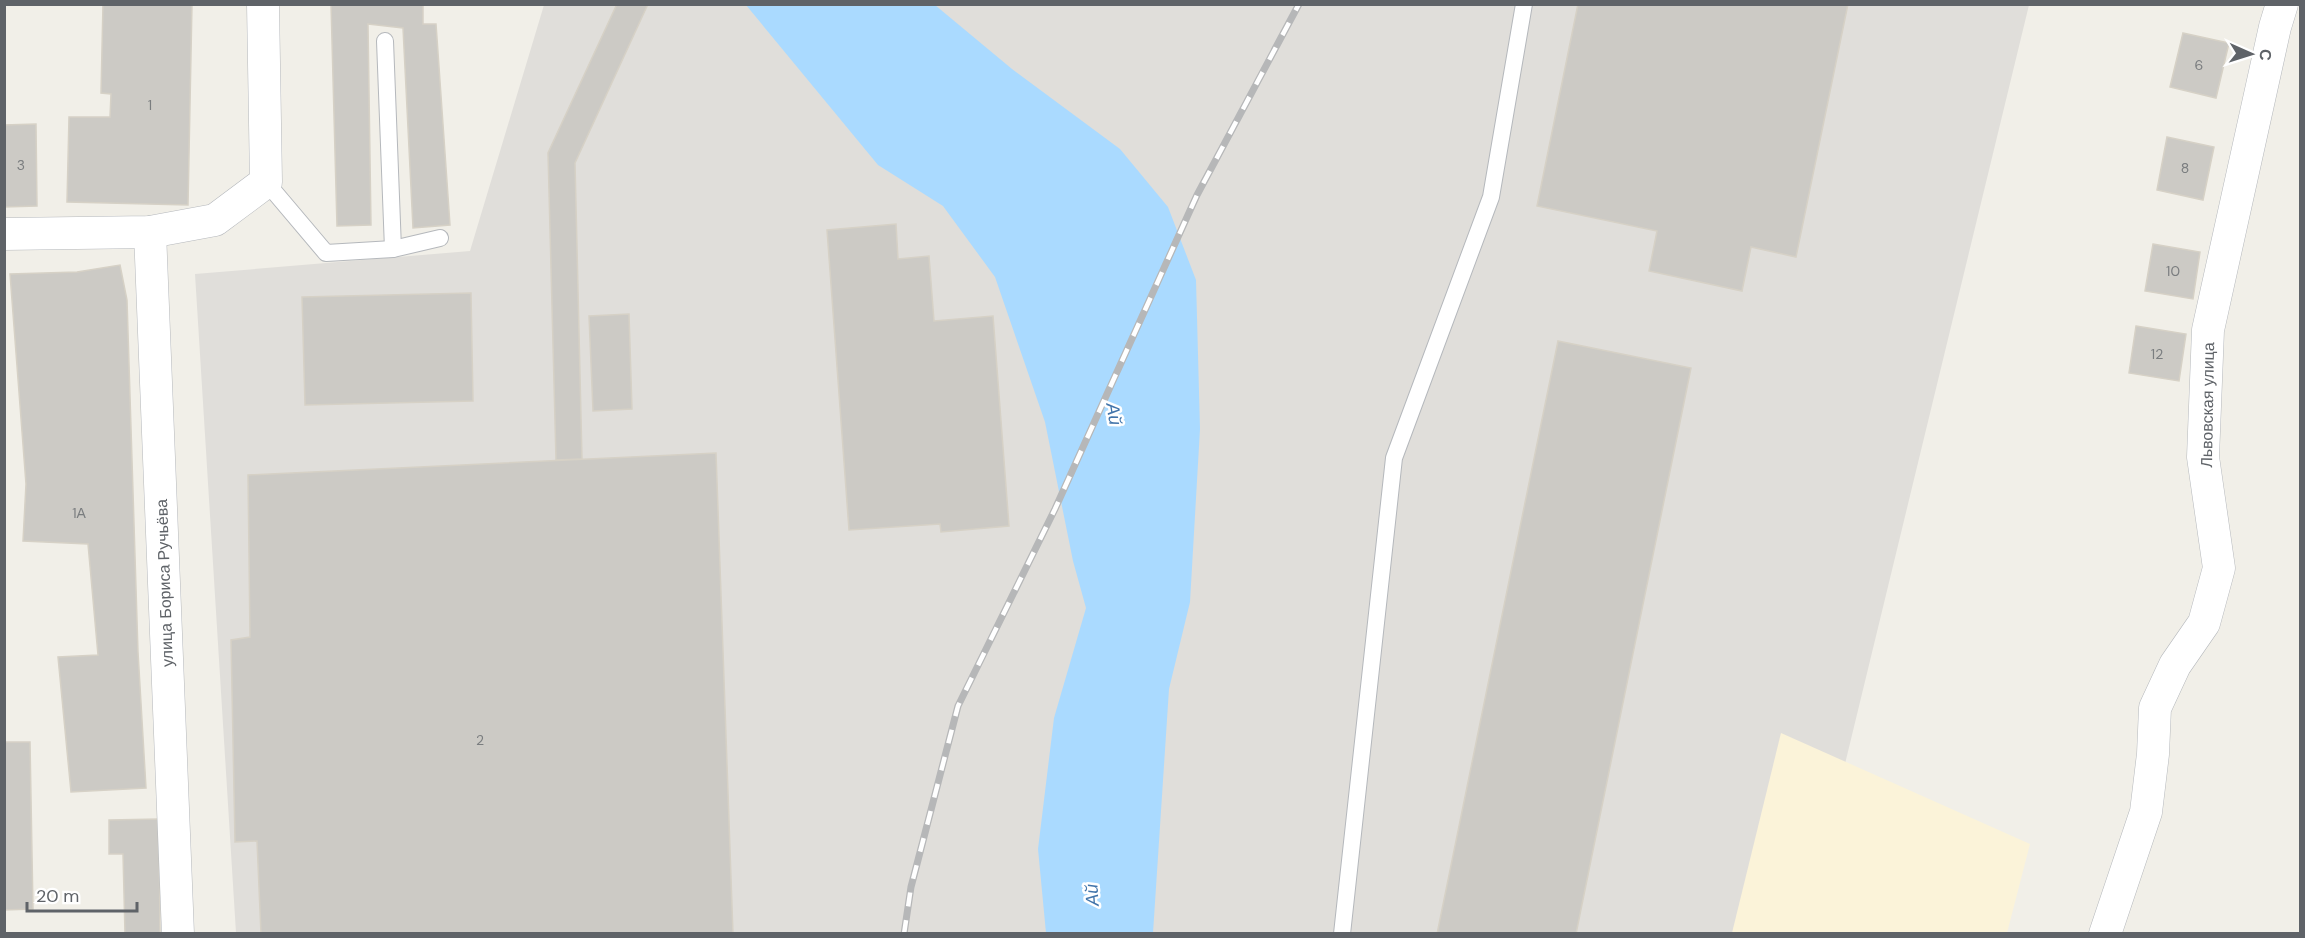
<svg xmlns="http://www.w3.org/2000/svg" width="2305" height="938" font-family="'DM Sans',sans-serif">
<style>
.industrial{fill:#e0deda}
.sand{fill:#fbf3d9}
.water{fill:#aadaff}
.building{fill:#cccac5;stroke:#d6d1c6;stroke-width:1.5}
.lines{fill:none;stroke-linecap:round;stroke-linejoin:round}
.service-casing{stroke:#b5b8bc;stroke-width:18}
.minor-casing{stroke:#b5b8bc;stroke-width:33}
.service{stroke:#fff;stroke-width:16}
.minor{stroke:#fff;stroke-width:32}
.rail-casing{stroke:#b6b7b8;stroke-width:7}
.rail{stroke:#fff;stroke-width:4.5;stroke-dasharray:14;stroke-linecap:butt}
.labels{text-anchor:middle;stroke-width:5;stroke-linejoin:round;paint-order:stroke}
.number-label{font-size:14px;fill:#7a7d7f}
.street-label{font-size:16px;fill:#5f6368;stroke:#fff}
.water-label{font-size:18px;font-style:italic;fill:#4174aa;stroke:#fff}
</style>
<rect width="100%" height="100%" fill="#f1efe8"/>
<path class="industrial" d="M544,5h1485l-225,928h-1568l-41,-659 275,-23z"/>
<path class="sand" d="M1781,733l249,111 -23,89h-275z"/>
<path class="water" d="M746,5h189l77,64 108,80 48,58 28,73 4,149 -10,173 -21,87 -16,244h-107l-8,-84 16,-131 32,-110 -13,-47 -28,-139 -50,-145 -52,-71 -65,-41z"/>
<g class="building">
<path d="M103,4h89l-4,201 -121,-3 2,-85h41l1,-23 -10,-1z"/>
<path d="M331,4h92v20h13l14,201 -37,3 -10,-200 -35,-4 3,201 -34,1z"/>
<path d="M617,4h31l-73,159 7,296 -26,1 -8,-307z"/>
<path d="M1578,4h270l-52,253 -45,-10 -9,44 -93,-20 8,-40 -120,-25z"/>
<path d="M2183,33l46,10 -13,55 -46,-11z"/>
<path d="M36,124l1,82 -33,1v-82z"/>
<path d="M2167,137l47,10 -11,53 -46,-10z"/>
<path d="M896,224l2,35 31,-3 5,65 59,-5 16,210 -68,6 -1,-8 -91,6 -22,-300z"/>
<path d="M2153,244l47,8 -7,47 -48,-8z"/>
<path d="M120,265l7,35 11,352 8,136 -75,4 -13,-135 40,-2 -10,-111 -65,-3 3,-57 -16,-210 67,-2z"/>
<path d="M471,293l2,108 -168,4 -3,-108z"/>
<path d="M629,314l3,95 -39,2 -4,-95z"/>
<path d="M2136,326l50,8 -7,47 -50,-8z"/>
<path d="M1558,341l133,27 -115,566h-139z"/>
<path d="M716,453l17,481h-472l-4,-93 -22,1 -4,-202 19,-3 -2,-162z"/>
<path d="M4,742h26l3,167 -29,1z"/>
<path d="M159,819l1,115h-35l-2,-80h-14v-34z"/>
</g>
<g class="lines">
<defs>
<g id="service">
<path d="M385,41l8,208"/>
<path d="M266,182l60,71 67,-4 47,-11"/>
<path d="M1342,934l52,-476 97,-261 33,-193"/>
</g>
<g id="minor">
<path d="M150,232l28,702"/>
<path d="M4,234l146,-2 65,-12 51,-38 -3,-178"/>
<path d="M2105,934l41,-122 7,-58 2,-46 20,-43 29,-42 15,-55 -16,-111 5,-127 67,-303 7,-23"/>
</g>
</defs>
<use href="#service" class="service-casing"/>
<use href="#minor" class="minor-casing"/>
<use href="#service" class="service"/>
<use href="#minor" class="minor"/>
<defs>
<path id="rail" d="M904,934l7,-47 47,-181 97,-197 142,-314 102,-191"/>
</defs>
<use href="#rail" class="rail-casing"/>
<use href="#rail" class="rail"/>
</g>
<g class="labels">
<g class="number-label">
<text x="2199" y="70">6</text>
<text x="150" y="110">1</text>
<text x="21" y="170">3</text>
<text x="2185" y="173">8</text>
<text x="2173" y="276">10</text>
<text x="2157" y="359">12</text>
<text x="79" y="518">1А</text>
<text x="480" y="745">2</text>
</g>
<g class="street-label">
<text transform="translate(2207 405) rotate(-89)" y="6">Львовская улица</text>
<text transform="translate(164 583) rotate(-92)" y="6">улица Бориса Ручьёва</text>
</g>
<g class="water-label">
<text transform="translate(1114 414) rotate(81)" y="6">Ай</text>
<text transform="translate(1092 895) rotate(-94)" y="6">Ай</text>
</g>
</g>
<rect width="2305" height="938" fill="none" stroke="#5f6368" stroke-width="12"/>
<g transform="translate(2251 54) rotate(93)" stroke="#ffffff" stroke-width="4.5" paint-order="stroke">
<path d="M0-4.5L10 22L0 15L-10 22Z" fill="#5f6368"/>
<text y="-9" font-size="16" font-weight="bold" text-anchor="middle" fill="#5f6368">С</text>
</g>
<path d="M27 902v9h110v-9" fill="none" stroke="#5f6368" stroke-width="3"/>
<text x="36" y="902" font-size="18" fill="#5f6368" stroke="#ffffff" stroke-width="4.5" paint-order="stroke">20 m</text>
</svg>
